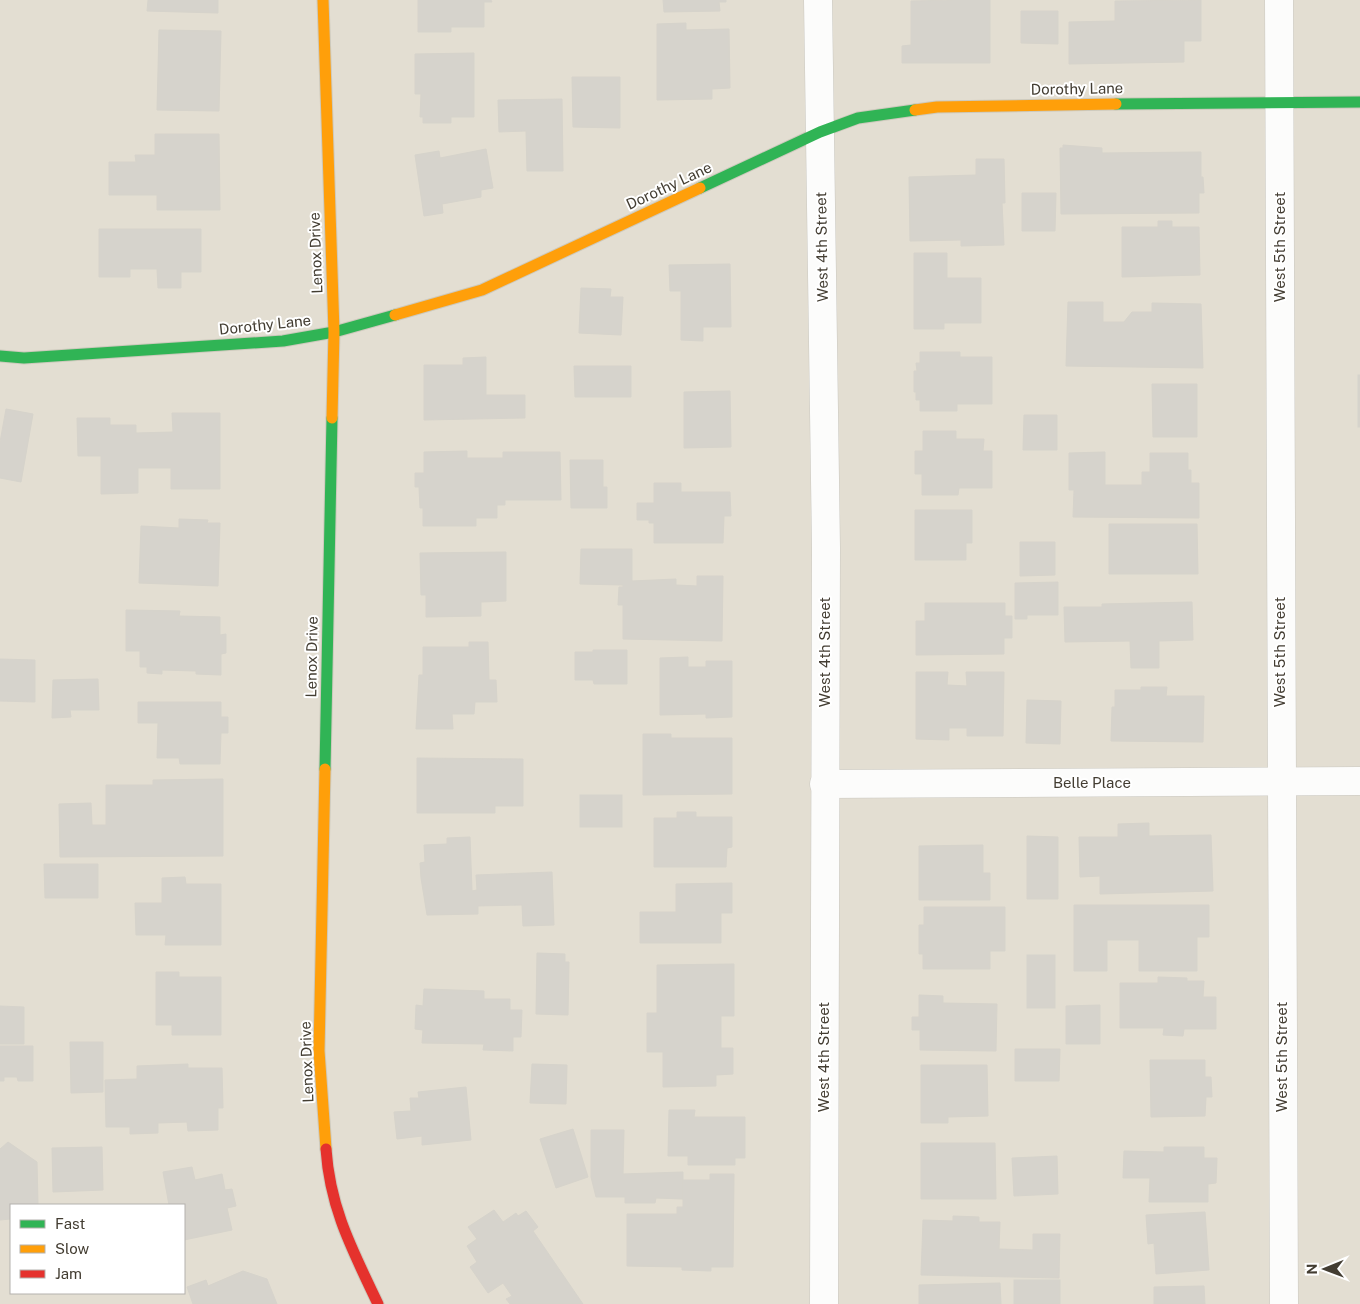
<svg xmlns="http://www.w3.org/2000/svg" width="1360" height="1304" font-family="'Public Sans',sans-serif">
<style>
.residential{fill:#e3ded2;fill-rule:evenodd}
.building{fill:#d6d3cc;stroke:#d6d3cb}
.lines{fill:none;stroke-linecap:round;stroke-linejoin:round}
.street-casing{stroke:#cac8c1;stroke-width:29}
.fast-casing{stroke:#cdc9bc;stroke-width:13}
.slow-casing{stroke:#cdc9bc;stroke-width:13}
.jam-casing{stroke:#cdc9bc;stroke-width:13}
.street{stroke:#fcfcfb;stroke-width:28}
.fast{stroke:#30b455;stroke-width:11}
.slow{stroke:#ff9f0a;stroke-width:11}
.jam{stroke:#e5322d;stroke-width:11}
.labels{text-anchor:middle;stroke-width:4;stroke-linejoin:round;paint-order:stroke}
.street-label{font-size:15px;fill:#433d32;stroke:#fff}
</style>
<rect width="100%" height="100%" fill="#eeece5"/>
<path class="residential" d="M0,0h1360v1304h-1360zM11,1205h173v88h-173z"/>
<g class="building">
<path d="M148,0h70v13l-71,-2z"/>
<path d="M418,0h73l1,2h-8v25h-33v5h-33z"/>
<path d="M663,0h63v2h-7l1,9 -56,1z"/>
<path d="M952,0h38v63h-88v-17l9,-1v-44z"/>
<path d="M1201,0v41h-17v21l-115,2v-42l46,-1v-20z"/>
<path d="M1021,11h37v33l-37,-1z"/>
<path d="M686,23v7l43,-1 1,59 -18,1v10l-55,1v-76z"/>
<path d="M159,30l62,1 -2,80 -62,-1z"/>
<path d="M474,53v64h-23v6h-28v-6h-3l1,-23h-6v-40z"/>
<path d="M572,77h48v51l-47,-1z"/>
<path d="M562,99l1,72h-36l-1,-40 -27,1 -1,-32z"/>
<path d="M155,134h64l1,76h-63v-15h-48v-33h27l-1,-7h20z"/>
<path d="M1063,145l39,3v5l99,-1v25h2l1,16h-5v20l-138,1 -1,-66h3z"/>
<path d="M486,149l7,39 -12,2v7l-39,7 1,9 -19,3 -9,-61 24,-4 1,7z"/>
<path d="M976,159h28l1,44h-3l2,42 -43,1v-6l-51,1 -1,-64 67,-2z"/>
<path d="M1022,193h34l-1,38h-33z"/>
<path d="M1158,221h14v6h27l1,48 -78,2v-50h36z"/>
<path d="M99,229h102v43h-20v16h-23l-1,-19h-27v8h-31z"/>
<path d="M914,253h33v25h34v45h-37v6h-30z"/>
<path d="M730,264l1,63h-28v14l-22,-1v-49h-11l-1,-26z"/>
<path d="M581,288l30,1 -1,8h13l-2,38 -42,-2z"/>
<path d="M1068,302h35v20h21l8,-10h20v-9l49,1 2,64 -137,-2z"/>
<path d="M920,352h40v5h32v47h-35v7h-37v-11h-4v-8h-2v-21h3l-1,-8h4z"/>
<path d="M486,357v38h39v23l-101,2v-55h39v-7z"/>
<path d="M574,366h57v31h-56z"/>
<rect x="1358" y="375" width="2" height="52"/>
<path d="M1152,384h45v53h-44z"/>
<path d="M730,391l1,56 -47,1v-56z"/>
<path d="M6,409l27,5 -12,68 -21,-4v-36z"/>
<path d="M172,413h48v76h-49v-21h-33v25l-37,1v-38h-23l-1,-38h33v7h26v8l37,-1z"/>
<path d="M1024,415h33v35h-34z"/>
<path d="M923,431h33v8h28l-1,12h9v37h-33l-1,7h-36v-21h-7v-23h8z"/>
<path d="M467,451v7h36v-6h57l1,48h-56v5h-8v13h-21v8h-53v-18h-3l-1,-21h-4v-14h9v-21z"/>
<path d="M1105,452v33h37v-13h8v-19h38v17h3v13h8v35l-126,-1 1,-27h-5v-37z"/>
<path d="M570,460h33v27h4v21h-36z"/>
<path d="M654,483h27v9h49l1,24h-7l-1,27h-69v-20h-5v-3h-12v-17h17z"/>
<path d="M915,510h57v33h-6v17h-51z"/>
<path d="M179,519l29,1 -1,3h13l-2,63 -79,-3 2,-57 38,2z"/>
<path d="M1109,524h88l1,50h-89z"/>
<path d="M1020,542h35v33l-35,1z"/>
<path d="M581,549h51v32l44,-2v6l21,1v-10h26l-1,65 -99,-2v-34h-5l1,-18h4v-2l-43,-1z"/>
<path d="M506,552v49l-25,1v14l-55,1v-22h-5l-1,-42z"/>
<path d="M1058,582v33h-31v4h-12v-36z"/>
<path d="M1192,602l1,38 -34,1v27h-28l-1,-27 -65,1 -1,-35h38v-3z"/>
<path d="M925,603h80v13h7v22h-8v16l-88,1v-34h9z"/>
<path d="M126,610l54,1 -1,5 41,1v18l6,-1v19l-5,1v21l-25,-1v-3l-34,-1v4l-15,-1v-6h-7v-16h-14z"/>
<path d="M469,642h19l1,38h7l1,22h-22l-1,12h-22l1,15h-37l3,-54h4v-28h46z"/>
<path d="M593,650h34v34h-33l-1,-4h-18v-28h18z"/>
<path d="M688,657v10h18v-6h26v56l-26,1v-4l-46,1v-57z"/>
<path d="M0,659l35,1v42l-35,-1z"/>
<path d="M916,672h32l-1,13 20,1 -1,-14h38l-1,64h-36v-8h-18v12l-33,-1z"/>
<path d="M98,679l1,31h-29l1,7 -19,1 1,-38z"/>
<path d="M1141,687h26l-1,9h38l-1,46 -92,-1 1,-34h3v-17h26z"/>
<path d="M1027,700l34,1 -1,43 -34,-1z"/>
<path d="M138,702h83v15h7v16h-7l-1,31h-40l-1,-6h-22l1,-35h-20z"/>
<path d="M643,734h28v4h61v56l-89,1z"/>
<path d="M417,758l106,1v47h-28v7h-78z"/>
<path d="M223,779v77l-163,1 -1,-53 32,-1 1,22h14v-40h47v-5z"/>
<rect x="580" y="795" width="42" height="32"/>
<path d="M677,812h19v5h36v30l-5,1 -1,19h-72v-49h23z"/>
<path d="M1149,823v13l62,-1 2,56 -113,3v-18l-20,1 -1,-40h39v-13z"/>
<path d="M1027,836l31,1v62h-31z"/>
<path d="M470,837l2,54 5,-1 -1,-15 76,-3 2,53 -31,1 -1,-21 -44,1v8l-51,1 -6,-37 -1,-15 5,-1 -1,-17 23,-1v-6z"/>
<path d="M983,845v28h7v27h-71v-54z"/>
<path d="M44,864h54v34h-53z"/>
<path d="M185,877l1,7h35v61h-56l1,-10h-30l-1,-32h27v-25z"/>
<path d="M732,883v30h-11v30h-81v-31h36v-28z"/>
<path d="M1074,905h135v32h-12v34h-58v-31h-32v31h-33z"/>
<path d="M924,907h81v44h-15v18h-67v-15h-4v-29h5z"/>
<path d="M537,953l28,1v8h4l-1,53 -32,-1z"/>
<rect x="1027" y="955" width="28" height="53"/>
<path d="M734,964v52h-13v32h12v26l-17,1v11l-53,1v-35h-16v-39h10v-48z"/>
<path d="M156,972h23v5h42v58h-49v-10h-16z"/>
<path d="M1158,977l29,1v3h17l-1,16h13v32h-32l-1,7 -20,-1 1,-7h-44v-45h38z"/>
<path d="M424,989l60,2v8h26v11h12l-1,27h-8v14l-30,-1 1,-6 -62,-1 1,-13 -8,-1 1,-24 7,1z"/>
<path d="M919,995l24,1v7l54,1 -1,47 -76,-1v-20h-8v-13h7z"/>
<path d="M1100,1005v39h-34v-38z"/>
<path d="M0,1006l24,1v37h-24z"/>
<path d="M70,1042h33v50l-32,1z"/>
<path d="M0,1046h33v35h-15l-1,-4h-13v4h-4z"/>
<path d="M1015,1049h45l-1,32h-44z"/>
<path d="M1150,1060h55v17h6l1,20h-6l-1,19 -54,1z"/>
<path d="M188,1064v4h34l1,40h-5v22l-30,1 -1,-9 -29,1v10l-28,1v-7h-24l-1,-47 32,-1v-13z"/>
<path d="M532,1064l35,1 -1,39 -36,-1z"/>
<path d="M921,1065h66l1,51 -40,1v6h-27z"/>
<path d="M466,1087l5,53 -49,5v-9l-25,3 -3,-27 17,-1 -1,-13h9l-1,-6z"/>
<path d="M669,1110h26l-1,7h51v41h-10v7h-47v-9h-20z"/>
<path d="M573,1129l15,48 -32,11 -16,-49z"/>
<path d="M591,1130h33l-1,44 60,-2v27l-27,-1 -1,5h-30v-6h-29l-5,-20z"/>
<path d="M8,1142l29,20 1,43h-27v14l-11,1v-71z"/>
<path d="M921,1143h74l1,56h-75z"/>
<path d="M102,1147l1,43 -50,2 -1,-44z"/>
<path d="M1164,1147h40v11h13l-1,25 -8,1v18h-59l1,-24h-27l1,-27 40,1z"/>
<path d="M1057,1156l1,38 -44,2 -2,-38z"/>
<path d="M192,1167l3,13 27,-6 3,16 7,-1 4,17 -9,2 5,22 -48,10v-35h-15l-6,-33z"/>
<path d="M710,1174h24l-1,93h-22v4l-29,-1v-3l-55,-1v-52h50v-7h6v-27h27z"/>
<path d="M494,1210l9,12 13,-9 2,3 8,-5 12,16 -5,4 50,73h-73l-4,-5 6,-3 -9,-13 -15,10 -18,-26 7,-5 -10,-16 10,-7 -9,-12z"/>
<path d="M1205,1212l4,58 -53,4 -2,-31 -6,1 -2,-29z"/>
<path d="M953,1216l26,1v5h21l-1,27 34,1v-16h27l-1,44 -138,-3 2,-55 30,1z"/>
<path d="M243,1271l24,8 10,25h-84l-6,-17 19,-7 2,6z"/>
<rect x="1014" y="1280" width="46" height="24"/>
<path d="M1000,1283l1,21h-82v-19z"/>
<path d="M1204,1286l1,18h-51v-17z"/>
</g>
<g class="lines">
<defs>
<g id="street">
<path d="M818,0l8,548 -2,756"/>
<path d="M1279,0l5,1304"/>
<path d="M824,784l536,-3"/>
</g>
<g id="fast">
<path d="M1116,104l244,-2"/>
<path d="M700,188l120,-56 38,-14 57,-8"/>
<path d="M0,356l24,2 259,-17 51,-9 61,-17"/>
<path d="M325,769l7,-351"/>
</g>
<g id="slow">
<path d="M323,0l11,332 -2,86"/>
<path d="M915,110l22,-3 179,-3"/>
<path d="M395,315l87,-25 218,-102"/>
<path d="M325,769l-6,282 7,98"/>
</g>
<path id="jam" d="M326,1149c4,60 27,102 52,155"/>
</defs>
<use href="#street" class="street-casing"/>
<use href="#fast" class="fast-casing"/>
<use href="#slow" class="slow-casing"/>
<use href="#jam" class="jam-casing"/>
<use href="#street" class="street"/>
<use href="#fast" class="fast"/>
<use href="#slow" class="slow"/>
<use href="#jam" class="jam"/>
</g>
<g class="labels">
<g class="street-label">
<text transform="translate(1077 89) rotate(-1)" y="5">Dorothy Lane</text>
<text transform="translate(669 186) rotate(-25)" y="5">Dorothy Lane</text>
<text transform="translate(822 247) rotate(-91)" y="5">West 4th Street</text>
<text transform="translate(1280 247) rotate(-90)" y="5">West 5th Street</text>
<text transform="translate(316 253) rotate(-92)" y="5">Lenox Drive</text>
<text transform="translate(265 325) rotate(-6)" y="5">Dorothy Lane</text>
<text transform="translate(825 652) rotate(-90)" y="5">West 4th Street</text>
<text transform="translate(1280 652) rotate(-90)" y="5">West 5th Street</text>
<text transform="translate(312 657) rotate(-89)" y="5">Lenox Drive</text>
<text x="1092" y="788">Belle Place</text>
<text transform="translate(824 1057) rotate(-90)" y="5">West 4th Street</text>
<text transform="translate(1282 1057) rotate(-90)" y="5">West 5th Street</text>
<text transform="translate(307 1062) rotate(-92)" y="5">Lenox Drive</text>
</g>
</g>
<rect x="10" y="1204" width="175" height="90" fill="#ffffff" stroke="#b4b1ad"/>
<rect x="20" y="1220" width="25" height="8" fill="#30b455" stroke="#b4b1ad"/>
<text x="55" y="1229" font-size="15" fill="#433d32">Fast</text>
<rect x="20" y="1245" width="25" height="8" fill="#ff9f0a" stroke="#b4b1ad"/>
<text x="55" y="1254" font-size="15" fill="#433d32">Slow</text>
<rect x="20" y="1270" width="25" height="8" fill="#e5322d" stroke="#b4b1ad"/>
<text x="55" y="1279" font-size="15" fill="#433d32">Jam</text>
<g transform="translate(1325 1269) rotate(269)" stroke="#ffffff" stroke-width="4" paint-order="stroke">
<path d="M0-4L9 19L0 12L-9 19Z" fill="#433d32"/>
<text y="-8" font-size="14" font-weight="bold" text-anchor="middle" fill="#433d32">N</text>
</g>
</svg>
